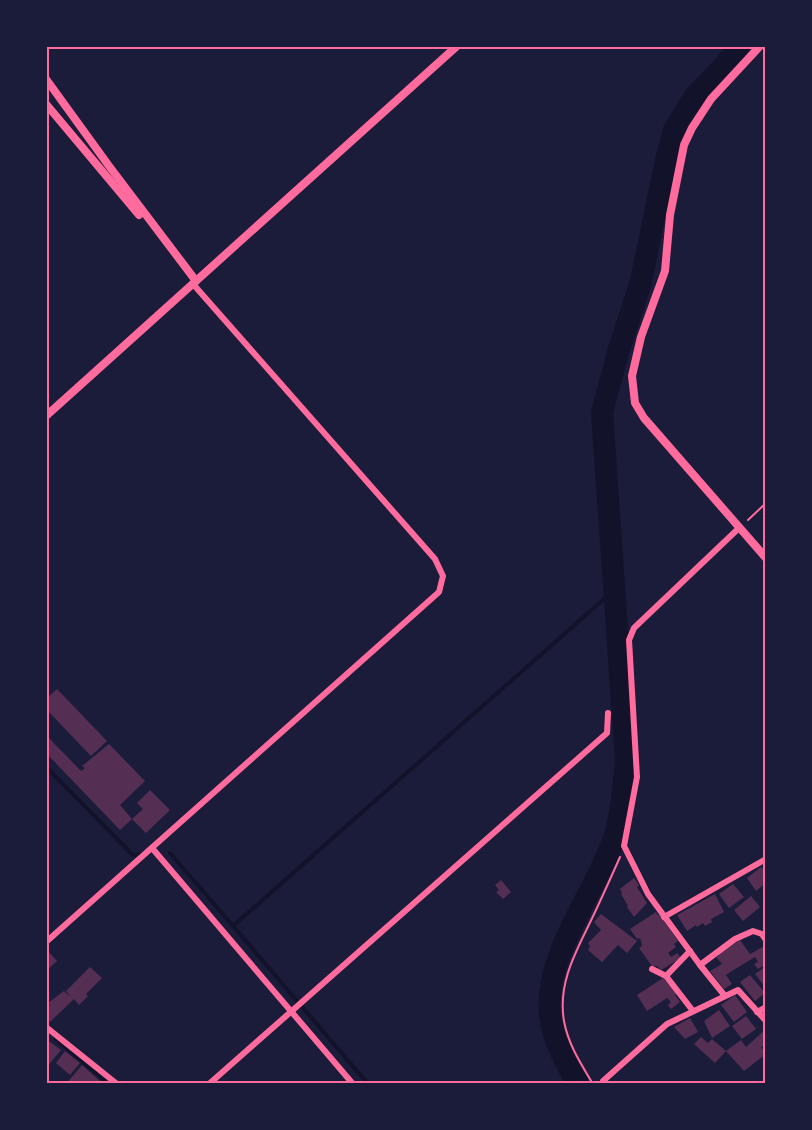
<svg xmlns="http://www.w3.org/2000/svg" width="812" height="1130" font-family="Jost,sans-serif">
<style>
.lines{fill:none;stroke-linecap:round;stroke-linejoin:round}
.stream{stroke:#12122b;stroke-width:4}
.river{stroke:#12122b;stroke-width:22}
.building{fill:#542f53}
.path{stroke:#ff6b9d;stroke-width:2}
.minor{stroke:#ff6b9d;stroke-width:6}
.tertiary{stroke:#ff6b9d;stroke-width:8}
.neatline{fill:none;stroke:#ff6b9d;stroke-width:2}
</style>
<rect width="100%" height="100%" fill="#1b1b3a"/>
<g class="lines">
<g class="stream">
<path d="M46,767l87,88 10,-1"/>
<path d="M170,853l63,73"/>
<path d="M56,1039l53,45"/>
<path d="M368,1084l-135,-158 380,-335"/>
</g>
<path class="river" d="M578,1084c-9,-16 -19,-32 -24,-50 -22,-68 43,-139 62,-202 6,-23 8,-48 10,-72l-24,-348 17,-63 21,-64 26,-124 8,-31 21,-34 30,-31 14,-19"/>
</g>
<g class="building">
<path d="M57,689l50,52 -16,15 -45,-47v-10z"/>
<path d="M46,735l35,36 4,-3 -3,-2 27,-22 36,37 -25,24 12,14 -12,11 -74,-77z"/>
<path d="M150,790l20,20 -24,23 -14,-14 11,-10 -6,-6z"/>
<path d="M761,867l5,5v11l-10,8 -9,-13z"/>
<path d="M634,878l5,7 -2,2 10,16 -13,14 -7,-10 1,-1 -7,-12 1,-1 -2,-4z"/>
<path d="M501,880l10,12 -8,7 -7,-7 3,-2 -4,-5z"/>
<path d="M733,884l11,13 -15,11 -10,-14z"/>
<path d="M715,894l9,18 -13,7 1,3 -7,4 -2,-3 -6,4 -1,-2 -9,6 -10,-16z"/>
<path d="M751,896l9,11 -17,14 -9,-11z"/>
<path d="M656,912l2,3h2l18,26 -4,3 2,3 -8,6 3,4 6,-4 4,5 -20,12 -4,-4h-5l-13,-18 3,-2 -1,-6 -2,-2 -2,1 -7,-10z"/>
<path d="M601,914l36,27 -10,12 -9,-8 -16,17 -14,-12 2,-4 -2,-3 13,-13 -7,-8z"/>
<path d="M740,940l10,14 16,-9v19l-8,5 -4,-5 4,-2 -3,-5 -23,14 -6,4 6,9 -8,5 -14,-18 12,-7 -6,-7 3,-1v-2z"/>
<path d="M48,951l9,10 -11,10v-19z"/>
<path d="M766,966v22l-11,-14z"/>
<path d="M90,967l12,11 -16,16 2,2 -9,9 -5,-6 -24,23 -4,-4v-9l4,-4 -2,-2 16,-12 7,6 -5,-6z"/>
<path d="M750,975l15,18 -10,8 -15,-19z"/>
<path d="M663,978l14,15 -2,2 5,7 -9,7 -3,-4 3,-3 -4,-4 -20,13 -10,-16z"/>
<path d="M735,995l12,17 -13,10 -13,-17z"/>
<path d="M719,1010l11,16 -18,12 -8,-17z"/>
<path d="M746,1016l10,13 -14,10 -10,-13z"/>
<path d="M690,1018l8,14 -13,7 -11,-12z"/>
<path d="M766,1029v15l-5,3 5,7 -22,17 -18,-20 15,-11 5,7z"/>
<path d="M701,1037l7,6 4,-4 14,12 -11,12 -21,-19z"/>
<path d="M46,1039l15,11 -15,18z"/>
<path d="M65,1051l15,12 -10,12 -14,-12z"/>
<path d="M82,1065l18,16 -3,3h-31z"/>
</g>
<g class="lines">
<g class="path">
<path d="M748,520l18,-17"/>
<path d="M593,1084c-12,-20 -25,-40 -29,-63 -7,-41 15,-74 31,-109 9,-19 17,-37 25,-55"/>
</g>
<g class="minor">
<path d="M739,528l-105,100 -5,12 8,137 -13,69 24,48 52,71 35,-26 18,-8 9,3 4,6"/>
<path d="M152,848l201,236"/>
<path d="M664,917l102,-58"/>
<path d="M46,942l393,-350 4,-16 -8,-17 -242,-275"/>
<path d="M700,965l25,31"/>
<path d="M652,969l14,7 27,35"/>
<path d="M666,976l24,-25"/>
<path d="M757,1012l9,-5"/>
<path d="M46,1027l71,57"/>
<path d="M209,1084l398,-351 1,-20"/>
<path d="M602,1084l1,-3 64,-57 71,-34 28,31"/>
</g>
<g class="tertiary">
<path d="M760,46l-49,53 -19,29 -8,17 -14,70 -5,56 -24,66 -9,39 3,27 9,15 122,140"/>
<path d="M46,79l63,87 87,115"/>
<path d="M46,104l93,111"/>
<path d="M46,416l411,-370"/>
</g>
</g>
<rect width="812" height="1130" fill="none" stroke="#1b1b3a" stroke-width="96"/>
<rect x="48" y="48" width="716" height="1034" class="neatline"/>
</svg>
